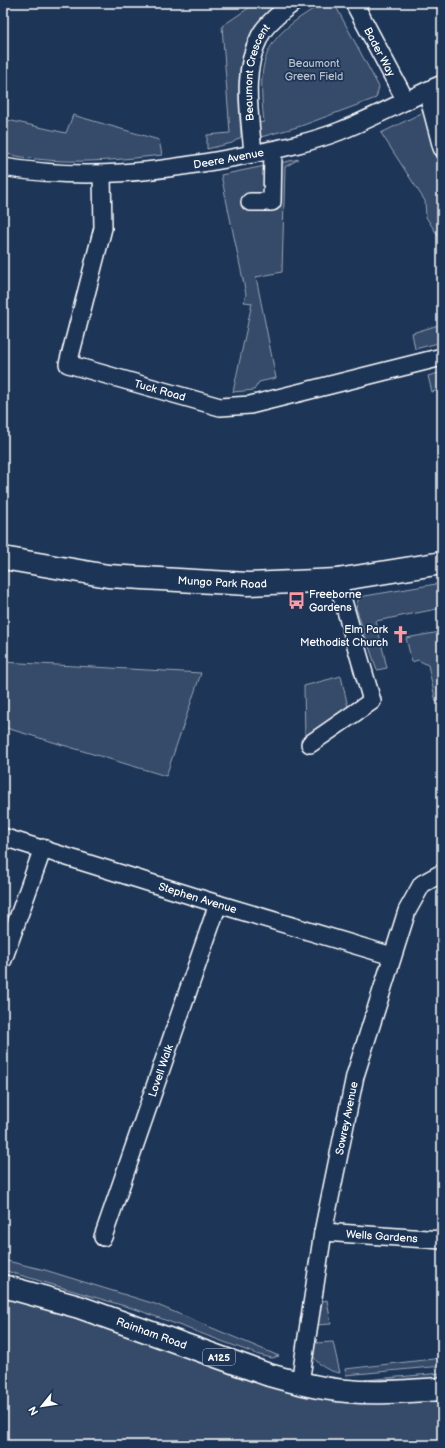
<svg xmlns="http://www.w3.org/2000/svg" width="445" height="1448" font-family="'Balsamiq Sans',sans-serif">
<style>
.green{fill:#364b69;stroke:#9aa5b4}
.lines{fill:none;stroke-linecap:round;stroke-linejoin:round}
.street-casing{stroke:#fff;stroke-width:20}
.secondary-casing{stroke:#fff;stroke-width:25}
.primary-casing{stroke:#fff;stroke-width:25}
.street{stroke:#1d3557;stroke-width:17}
.secondary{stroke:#1d3557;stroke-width:22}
.primary{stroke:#1d3557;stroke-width:22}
.labels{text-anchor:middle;stroke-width:3.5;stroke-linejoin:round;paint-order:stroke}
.shield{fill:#1d3557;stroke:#bbc2cd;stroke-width:1}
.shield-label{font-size:10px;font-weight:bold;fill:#fff}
.street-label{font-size:11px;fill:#fff;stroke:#1d3557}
.park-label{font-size:11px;fill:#b9c0ca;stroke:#1d3557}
.poi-label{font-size:11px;fill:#fff;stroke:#1d3557;text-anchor:start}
</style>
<rect width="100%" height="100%" fill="#1d3557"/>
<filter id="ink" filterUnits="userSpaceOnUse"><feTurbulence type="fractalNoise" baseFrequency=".025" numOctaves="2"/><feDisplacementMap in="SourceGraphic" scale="8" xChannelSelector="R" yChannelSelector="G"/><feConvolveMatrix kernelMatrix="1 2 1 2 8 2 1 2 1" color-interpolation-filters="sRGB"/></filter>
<g filter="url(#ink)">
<g class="green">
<path d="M256,3h22c-47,37 -40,81 -37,134l-9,6 -25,6v-14l23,-2 -8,-107z"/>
<path d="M319,3h15l45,84 -3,11 -75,28 -40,11 -4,-6 -1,-8 8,-1c-7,-64 -1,-84 56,-117z"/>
<path d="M442,103v139l-16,-25 -1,-16 -44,-68z"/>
<path d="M73,115l86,25 3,15c-52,6 -108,11 -159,-2v-34l63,14z"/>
<path d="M299,159l-14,8 -3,105 -26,5 20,101 -17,4 -5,8 -21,2 19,-89 -8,-1 2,-8 -25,-119z"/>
<path d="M442,324v18l-27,7 -3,-16z"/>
<path d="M442,372v17l-10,3 -4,-16z"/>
<path d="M442,583v25l-66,13 11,47 -10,2 -21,-62 3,-11z"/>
<path d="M440,632l2,5v63l-6,2 -8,-37 -10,-5 -6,2 -6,-24z"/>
<path d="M3,662l198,11 -35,103 -163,-49z"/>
<path d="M341,676l7,31 -43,33 -1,-54z"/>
<path d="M3,1260l42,10 110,34 124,52 -7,2 -13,-3 -121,-45 -135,-40z"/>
<path d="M3,1295l90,27 71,25 71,29 76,21 53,5 78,-1v44h-439z"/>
<path d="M327,1300l4,24 -14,1 3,-23z"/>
<path d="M333,1342l7,31c-14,-2 -28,-11 -29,-26l4,-4z"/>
<path d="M442,1358v8l-96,9 -1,-6z"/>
<path d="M442,1373v6l-77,1z"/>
</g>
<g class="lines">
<defs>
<g id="street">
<path id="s1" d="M354,3l52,98"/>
<path d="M427,91l15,57"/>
<path id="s2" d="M253,154c-3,-39 -12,-82 7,-118 5,-11 23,-26 33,-33"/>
<path id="s3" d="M3,167c82,14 154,5 234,-10 35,-7 70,-13 103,-26 35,-14 68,-32 102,-47"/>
<path id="s4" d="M102,175l1,53 -35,136 152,43 30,-2 192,-48"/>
<path d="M250,202h22l1,-51"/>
<path d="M310,744l62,-43 -35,-121"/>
<path id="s5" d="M3,837l215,67 174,52"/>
<path d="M3,960l40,-112"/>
<path id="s6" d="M323,1232l119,8"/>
<path id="s7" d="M103,1237l115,-333"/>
<path id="s8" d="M300,1383l23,-151 32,-156 52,-165 15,-27 20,-11"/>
</g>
<g id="secondary">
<path id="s9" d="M3,558l105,18 140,8 89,-4 105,-17"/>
</g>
<g id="primary">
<path id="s10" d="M3,1286l76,21 190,68c25,7 51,14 78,16 31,3 64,0 95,-2"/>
</g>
</defs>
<use href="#street" class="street-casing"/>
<use href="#secondary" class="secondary-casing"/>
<use href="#primary" class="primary-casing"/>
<use href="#street" class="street"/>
<use href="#secondary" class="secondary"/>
<use href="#primary" class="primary"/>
</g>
</g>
<defs>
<symbol id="bus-bare" viewBox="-9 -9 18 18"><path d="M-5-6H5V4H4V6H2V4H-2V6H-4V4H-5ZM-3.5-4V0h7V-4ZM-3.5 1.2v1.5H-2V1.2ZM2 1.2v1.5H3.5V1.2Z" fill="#ff9aa2" stroke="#1d3557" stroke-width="2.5" paint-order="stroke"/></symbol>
<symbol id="church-bare" viewBox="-9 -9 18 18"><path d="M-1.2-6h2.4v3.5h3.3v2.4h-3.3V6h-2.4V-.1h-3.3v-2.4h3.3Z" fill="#ff9aa2" stroke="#1d3557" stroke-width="2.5" paint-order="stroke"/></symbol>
</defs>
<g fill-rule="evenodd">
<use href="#bus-bare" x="284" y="588" width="25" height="25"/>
<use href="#church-bare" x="388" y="622" width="25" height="25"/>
</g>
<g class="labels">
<rect class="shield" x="203" y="1349" width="32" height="16" rx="3"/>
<g class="shield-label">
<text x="219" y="1361">A125</text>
</g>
<g class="street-label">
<text dy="4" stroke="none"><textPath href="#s1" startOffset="55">Bader Way</textPath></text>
<text dy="4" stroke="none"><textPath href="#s2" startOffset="83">Beaumont Crescent</textPath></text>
<text dy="4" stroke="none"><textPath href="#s3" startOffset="227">Deere Avenue</textPath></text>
<text dy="4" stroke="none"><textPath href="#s4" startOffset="289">Tuck Road</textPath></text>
<text dy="4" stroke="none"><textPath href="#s9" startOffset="221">Mungo Park Road</textPath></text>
<text dy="4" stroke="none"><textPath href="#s5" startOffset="204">Stephen Avenue</textPath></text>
<text dy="4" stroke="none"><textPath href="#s7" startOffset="176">Lovell Walk</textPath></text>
<text dy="4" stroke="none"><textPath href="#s8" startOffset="269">Sowrey Avenue</textPath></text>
<text dy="4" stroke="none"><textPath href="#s6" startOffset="59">Wells Gardens</textPath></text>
<text dy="4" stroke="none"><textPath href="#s10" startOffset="156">Rainham Road</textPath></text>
</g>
<g class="park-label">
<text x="314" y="67">Beaumont<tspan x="314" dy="13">Green Field</tspan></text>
</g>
<g class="poi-label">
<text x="309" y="598">Freeborne<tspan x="309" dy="13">Gardens</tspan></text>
<text x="388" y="633" text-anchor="end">Elm Park<tspan x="388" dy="13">Methodist Church</tspan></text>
</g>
</g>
<rect width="445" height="1448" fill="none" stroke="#1d3557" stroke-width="16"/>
<rect x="8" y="8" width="429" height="1432" fill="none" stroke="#fff" stroke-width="1.5" filter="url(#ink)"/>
<g transform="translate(42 1406) rotate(240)" stroke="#1d3557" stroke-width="3" paint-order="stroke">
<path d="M0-3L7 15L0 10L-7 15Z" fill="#ffffff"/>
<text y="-6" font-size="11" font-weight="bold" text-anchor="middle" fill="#ffffff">N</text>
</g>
</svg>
